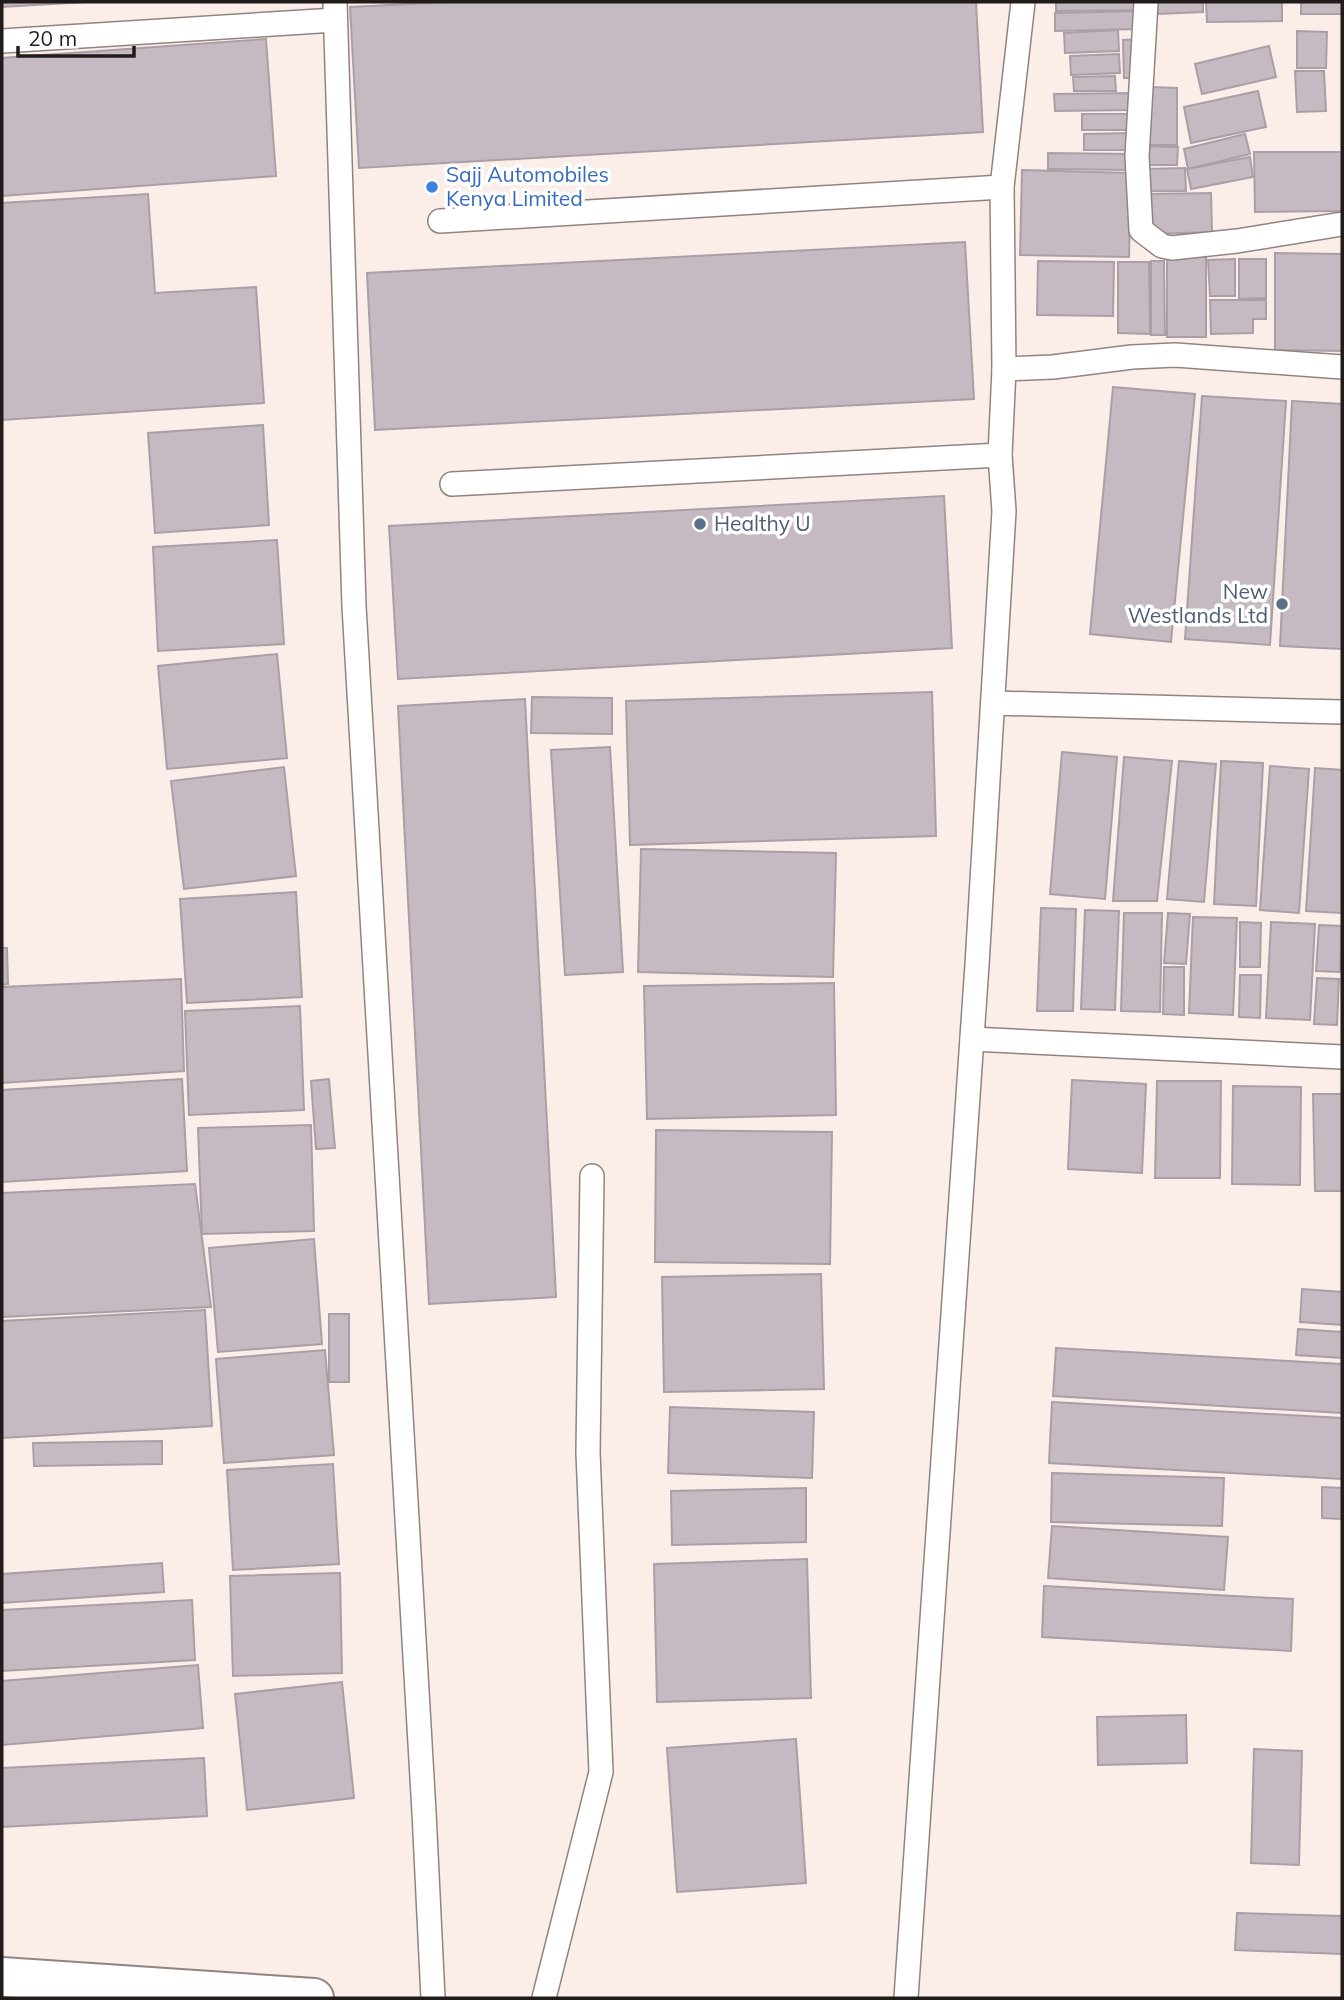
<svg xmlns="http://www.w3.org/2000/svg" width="1344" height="2000" font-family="Mulish,sans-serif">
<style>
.building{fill:#c5bac1;stroke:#aa9fa6;stroke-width:2}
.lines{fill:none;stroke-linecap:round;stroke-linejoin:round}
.service-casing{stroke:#91847f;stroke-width:26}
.tertiary-casing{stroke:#91847f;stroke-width:42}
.service{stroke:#fff;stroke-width:23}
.tertiary{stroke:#fff;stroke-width:38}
.shop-dot{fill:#3f7fe0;stroke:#fff;stroke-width:2.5}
.service-dot{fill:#5c6f8a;stroke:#fff;stroke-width:2.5}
.labels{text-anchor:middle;stroke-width:7;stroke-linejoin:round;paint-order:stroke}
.shop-label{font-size:21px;fill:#366cbe;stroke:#fff;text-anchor:start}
.service-label{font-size:21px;fill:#4e5e75;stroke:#fff;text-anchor:start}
</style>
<rect width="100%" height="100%" fill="#fbede8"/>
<g class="building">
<path d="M2,2h85l-85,5z"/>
<path d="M449,2h527l7,130 -624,36 -9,-161z"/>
<path d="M1056,2h85v8l-85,1z"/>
<path d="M1156,2h47v10l-46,2z"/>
<path d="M1206,2h76v19l-75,1z"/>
<rect x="1301" y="2" width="41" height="12"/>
<path d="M1139,11v18l-84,2v-18z"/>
<path d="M1118,30l1,21 -54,2 -1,-20z"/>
<path d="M1297,31l30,1 -1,36h-29z"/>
<path d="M266,39l10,137 -274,20v-138z"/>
<path d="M1139,39l1,39h-16l-1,-38z"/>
<path d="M1269,46l7,31 -74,17 -7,-30z"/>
<path d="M1119,54l1,19 -49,2 -1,-19z"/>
<path d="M1295,71h29l2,40 -29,1z"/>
<path d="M1115,76l1,15h-42l-1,-14z"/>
<path d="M1150,87l27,1v57h-28z"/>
<path d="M1258,91l8,36 -75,16 -7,-36z"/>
<path d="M1131,93v17l-76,1 -1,-17z"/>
<rect x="1082" y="114" width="50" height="16"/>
<path d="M1132,133l1,17h-49v-16z"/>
<path d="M1245,134l5,20 -62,15 -4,-20z"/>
<path d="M1141,146l37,1 -1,18h-36z"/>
<path d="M1254,152h88v59l-87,1z"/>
<path d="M1048,153l83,1 -1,16 -82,-1z"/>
<path d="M1250,157l3,20 -62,12 -4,-20z"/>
<path d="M1185,168l1,23h-45v-22z"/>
<path d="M1022,170l109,3 -2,84 -109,-2z"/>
<path d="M1211,193l1,39 -62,2 -2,-40z"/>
<path d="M148,194l7,99 101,-6 8,116 -262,17v-217z"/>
<path d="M965,242l9,157 -599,31 -8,-157z"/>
<path d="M1275,253l67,1v97l-67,-1z"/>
<rect x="1167" y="257" width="39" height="80"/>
<path d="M1235,259v37h-25l-2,-36z"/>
<path d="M1239,259h27v39l-27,1z"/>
<path d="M1038,261l76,1 -1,54 -76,-1z"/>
<path d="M1151,261h13l1,74h-14z"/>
<path d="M1118,262h31l1,72 -32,-1z"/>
<path d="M1210,300h56v19h-13v14l-42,1z"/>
<path d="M1113,387l82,7 -24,248 -81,-8z"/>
<path d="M1202,396l84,5 -16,244 -85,-6z"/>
<path d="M1292,401l50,3v245l-62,-3z"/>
<path d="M263,425l6,100 -114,8 -7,-100z"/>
<path d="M944,496l8,152 -554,31 -9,-153z"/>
<path d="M277,540l7,104 -126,7 -5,-104z"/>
<path d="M277,654l10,104 -120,11 -9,-103z"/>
<path d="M932,692l4,144 -306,9 -4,-144z"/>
<path d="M532,697l80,1v36l-81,-1z"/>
<path d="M525,699l31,598 -127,7 -31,-598z"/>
<path d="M610,747l13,225 -58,3 -14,-225z"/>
<path d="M1062,752l55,5 -12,142 -55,-5z"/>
<path d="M1124,757l48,4 -15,140h-44z"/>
<path d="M1179,761l37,3 -12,138 -37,-3z"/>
<path d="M1221,761l42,2 -7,143 -42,-2z"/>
<path d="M1270,766l39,3 -10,144 -39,-3z"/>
<path d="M284,767l12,109 -112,13 -13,-108z"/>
<path d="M1315,768l27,2v143l-36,-2z"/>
<path d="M641,849l195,4 -3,124 -195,-5z"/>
<path d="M296,892l6,105 -115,6 -7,-104z"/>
<path d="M1041,908l35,1 -3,102h-36z"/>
<path d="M1085,910l34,1 -4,99 -34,-1z"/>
<path d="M1124,913h38l-2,99 -39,-1z"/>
<path d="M1168,913l22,1 -4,50 -22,-1z"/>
<path d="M1193,917l44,1 -4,97 -44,-2z"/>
<path d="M1240,922l21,1 -1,44h-20z"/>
<path d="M1271,922l44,2 -5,96 -44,-2z"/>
<path d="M1319,925l23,1 -2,46 -24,-1z"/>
<path d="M2,948h5l1,36 -6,1z"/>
<path d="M1164,967h20v48l-21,-1z"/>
<path d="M1240,975h21l-1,43 -21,-1z"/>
<path d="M1317,978l22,1 -2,46 -23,-1z"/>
<path d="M181,979l3,92 -182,12v-96z"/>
<path d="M834,983l2,132 -189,4 -3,-133z"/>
<path d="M300,1006l4,104 -115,5 -4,-104z"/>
<path d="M182,1079l5,92 -185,11v-92z"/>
<path d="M329,1079l6,69 -19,1 -5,-68z"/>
<path d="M1072,1080l74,4 -4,89 -74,-4z"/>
<path d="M1157,1081h64l-1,97h-65z"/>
<path d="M1233,1086l68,1 -1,98 -68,-1z"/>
<path d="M1313,1094h29v97h-27z"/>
<path d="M311,1125l3,106 -112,3 -4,-106z"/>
<path d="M656,1130l176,2 -2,132 -175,-2z"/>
<path d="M195,1184l16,123 -209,10v-124z"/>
<path d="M314,1239l8,105 -104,8 -9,-104z"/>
<path d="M821,1274l3,115 -160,3 -2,-115z"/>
<path d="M1302,1289l40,3v33l-42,-3z"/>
<path d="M205,1310l7,116 -210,12v-117z"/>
<rect x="329" y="1314" width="20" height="68"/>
<path d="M1298,1329l44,3v26l-46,-3z"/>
<path d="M1056,1348l286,16v49l-289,-17z"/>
<path d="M325,1350l9,105 -110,8 -8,-104z"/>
<path d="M1052,1402l290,16v61l-293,-16z"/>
<path d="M670,1407l144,5 -2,66 -144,-5z"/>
<path d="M162,1441v23l-128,2 -1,-23z"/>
<path d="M333,1464l6,100 -106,6 -6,-100z"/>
<path d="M1052,1473l172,5 -2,48 -171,-4z"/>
<path d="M1322,1487l20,1v31l-20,-1z"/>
<path d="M806,1488v54l-134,3 -1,-54z"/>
<path d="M1052,1526l176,11 -4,53 -176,-12z"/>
<path d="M807,1559l4,139 -154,4 -3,-138z"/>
<path d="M162,1563l2,29 -162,11v-29z"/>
<path d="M340,1573l2,100 -109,3 -3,-100z"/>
<path d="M1044,1586l249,13 -2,52 -249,-14z"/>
<path d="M192,1600l3,60 -193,11v-61z"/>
<path d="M198,1665l5,63 -201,17v-64z"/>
<path d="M342,1682l12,116 -107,12 -12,-116z"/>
<path d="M1186,1715l1,48 -89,2 -1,-48z"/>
<path d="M796,1739l10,144 -129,9 -10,-144z"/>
<path d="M1254,1749l48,2 -3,114 -48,-2z"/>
<path d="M204,1758l3,58 -205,11v-59z"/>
<path d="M1237,1913l105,3v38l-107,-4z"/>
</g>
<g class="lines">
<defs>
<g id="service">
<path d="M335,2l19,604 70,1206 9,186"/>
<path d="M1146,2l-9,154 4,74 21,16 10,2 65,-7 105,-17"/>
<path d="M2,41l333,-21"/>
<path d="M440,221l562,-34"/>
<path d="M1004,369l-2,-182 21,-185"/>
<path d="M452,484l548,-29"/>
<path d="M993,703l349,9"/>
<path d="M972,1039l370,18"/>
<path d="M544,1998l57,-226 -13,-320 4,-276"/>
<path d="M906,1998l71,-1033 27,-454 -4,-56 4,-86 49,-2 79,-10 43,-2 167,12"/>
</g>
<path id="tertiary" d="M2,1977l312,21"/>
</defs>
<use href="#service" class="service-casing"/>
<use href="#tertiary" class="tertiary-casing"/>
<use href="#service" class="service"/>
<use href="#tertiary" class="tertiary"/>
</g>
<circle class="shop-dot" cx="432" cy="187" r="7"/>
<g class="service-dot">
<circle cx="700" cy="524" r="7"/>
<circle cx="1282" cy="604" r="7"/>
</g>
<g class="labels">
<g class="shop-label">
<text x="446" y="182">Sajj Automobiles<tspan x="446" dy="24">Kenya Limited</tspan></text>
</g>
<g class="service-label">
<text x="714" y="531">Healthy U</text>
<text x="1268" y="599" text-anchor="end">New<tspan x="1268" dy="24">Westlands Ltd</tspan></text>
</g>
</g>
<rect width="1344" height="2000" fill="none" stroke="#211c1a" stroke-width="7"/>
<path d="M18 46v10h116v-10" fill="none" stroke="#211c1a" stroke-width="3.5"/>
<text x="28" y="46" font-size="21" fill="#211c1a" stroke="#ffffff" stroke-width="5" paint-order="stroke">20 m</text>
</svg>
